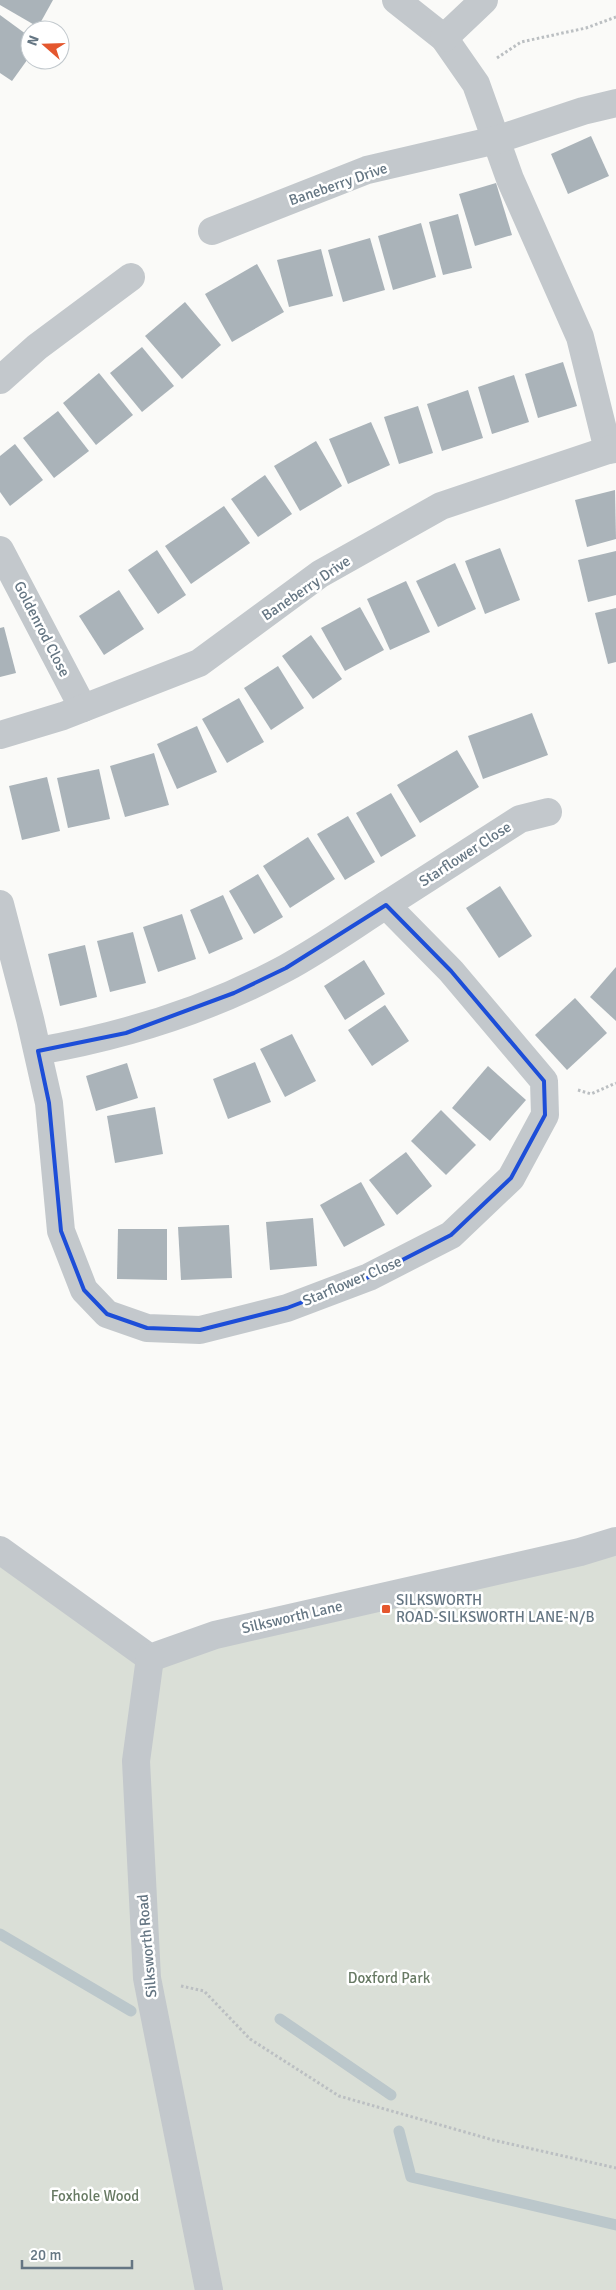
<svg xmlns="http://www.w3.org/2000/svg" width="616" height="2290" font-family="Signika,sans-serif">
<style>
.green{fill:#dadfd7}
.lines{fill:none;stroke-linecap:round;stroke-linejoin:round}
.stream{stroke:#bbc7cb;stroke-width:11}
.building{fill:#aab3b9}
.path{stroke:#bbbfc2;stroke-width:3;stroke-dasharray:2.5 2.5;stroke-linecap:butt}
.minor{stroke:#c3c8cc;stroke-width:28}
.tertiary{stroke:#c3c8cc;stroke-width:28}
.marked{fill:none;stroke:#1d4ed8;stroke-width:4;stroke-linejoin:round}
.poi-dot{fill:#e4572e;stroke:#fff;stroke-width:2}
.labels{text-anchor:middle;stroke-width:5;stroke-linejoin:round;paint-order:stroke}
.street-label{font-size:15px;fill:#657683;stroke:#fff}
.poi-label{font-size:15px;fill:#657683;stroke:#fff;text-anchor:start}
.park-label{font-size:15px;fill:#687a64;stroke:#fff}
</style>
<rect width="100%" height="100%" fill="#fafaf8"/>
<path class="green" d="M616,1541v749h-616v-740l150,108z"/>
<g class="lines">
<g class="stream">
<path d="M0,1934l131,77"/>
<path d="M280,2019l111,76"/>
<path d="M399,2131l12,46 205,48"/>
</g>
</g>
<g class="building">
<path d="M0,0h53l-15,27 -38,-22z"/>
<path d="M0,15l30,22v19l-18,25 -12,-8z"/>
<path d="M591,136l18,40 -41,18 -17,-40z"/>
<path d="M496,183l16,52 -37,11 -16,-52z"/>
<path d="M458,214l14,54 -29,7 -14,-53z"/>
<path d="M421,223l15,54 -43,13 -15,-54z"/>
<path d="M370,238l15,52 -42,12 -15,-52z"/>
<path d="M321,249l12,47 -44,11 -12,-47z"/>
<path d="M257,264l27,48 -52,30 -27,-48z"/>
<path d="M185,302l36,43 -39,34 -37,-43z"/>
<path d="M142,347l32,39 -32,26 -32,-39z"/>
<path d="M563,362l14,44 -39,12 -13,-44z"/>
<path d="M99,373l34,42 -37,30 -33,-42z"/>
<path d="M514,375l15,47 -37,12 -14,-47z"/>
<path d="M468,390l15,48 -41,13 -15,-47z"/>
<path d="M418,406l15,47 -34,11 -15,-47z"/>
<path d="M58,411l31,40 -35,27 -31,-40z"/>
<path d="M371,422l19,43 -42,19 -19,-45z"/>
<path d="M316,441l26,45 -42,25 -26,-45z"/>
<path d="M15,444l28,36 -33,26 -10,-14v-36z"/>
<path d="M265,475l27,39 -34,23 -27,-38z"/>
<path d="M615,490l1,49 -29,8 -12,-47z"/>
<path d="M224,506l26,37 -59,41 -26,-38z"/>
<path d="M500,548l20,52 -35,14 -20,-53z"/>
<path d="M157,550l29,45 -28,19 -30,-44z"/>
<path d="M616,551v44l-28,7 -10,-42z"/>
<path d="M455,563l21,46 -38,18 -22,-46z"/>
<path d="M406,581l24,51 -40,18 -23,-51z"/>
<path d="M119,590l25,39 -40,26 -25,-39z"/>
<path d="M360,607l24,43 -39,21 -24,-43z"/>
<path d="M616,608v54l-8,2 -13,-51z"/>
<path d="M4,627l12,46 -16,4v-49z"/>
<path d="M311,635l31,44 -29,20 -31,-43z"/>
<path d="M278,666l26,42 -33,22 -27,-42z"/>
<path d="M239,698l25,44 -37,21 -25,-44z"/>
<path d="M532,713l16,42 -65,24 -15,-43z"/>
<path d="M197,726l20,46 -40,17 -20,-45z"/>
<path d="M457,750l22,37 -59,36 -23,-38z"/>
<path d="M154,753l15,52 -44,12 -15,-51z"/>
<path d="M99,769l11,50 -42,9 -11,-50z"/>
<path d="M47,777l13,54 -38,9 -13,-54z"/>
<path d="M391,793l25,43 -35,21 -25,-44z"/>
<path d="M348,816l27,46 -30,18 -28,-46z"/>
<path d="M308,837l27,42 -45,29 -27,-42z"/>
<path d="M258,874l25,43 -29,17 -25,-43z"/>
<path d="M500,886l32,50 -33,22 -33,-50z"/>
<path d="M223,895l20,44 -34,15 -19,-44z"/>
<path d="M182,914l14,45 -38,13 -15,-45z"/>
<path d="M133,932l13,51 -36,9 -13,-51z"/>
<path d="M85,945l12,52 -37,9 -12,-52z"/>
<path d="M364,960l21,34 -40,26 -21,-34z"/>
<path d="M616,967v54l-26,-24z"/>
<path d="M575,998l32,35 -40,37 -32,-35z"/>
<path d="M385,1005l24,36 -37,25 -24,-36z"/>
<path d="M292,1034l24,47 -31,16 -25,-48z"/>
<path d="M255,1062l16,40 -43,17 -15,-40z"/>
<path d="M127,1063l11,35 -42,13 -10,-35z"/>
<path d="M488,1066l38,34 -36,41 -38,-33z"/>
<path d="M155,1107l8,47 -48,9 -8,-47z"/>
<path d="M441,1110l35,35 -30,30 -35,-34z"/>
<path d="M406,1152l26,34 -35,29 -28,-35z"/>
<path d="M361,1182l24,43 -41,22 -24,-42z"/>
<path d="M313,1218l4,48 -47,4 -4,-48z"/>
<path d="M229,1225l3,53 -51,2 -3,-53z"/>
<path d="M118,1229h49v51l-50,-1z"/>
</g>
<g class="lines">
<g class="path">
<path d="M497,58l24,-16 65,-14 30,-11"/>
<path d="M578,1090l13,4 25,-11"/>
<path d="M181,1986l23,5 46,48 89,57 154,44 123,28"/>
</g>
<g class="minor">
<path d="M396,0l48,38 32,46 34,95 70,158 28,113"/>
<path d="M444,38l40,-38"/>
<path d="M212,231l155,-61 129,-30 87,-29 33,-8"/>
<path d="M0,380l37,-33 94,-70"/>
<path d="M0,550l83,158"/>
<path d="M0,735l63,-19 136,-53 121,-89 121,-68 167,-56 8,-1"/>
<path d="M0,904l30,115 19,84 12,128 23,59 23,24 40,14 53,2 87,-22 82,-31 82,-42 60,-57 34,-63 -1,-34 -93,-110 -65,-66c-33,21 -65,44 -100,63 -78,42 -162,68 -248,83"/>
<path d="M386,905l134,-86 28,-7"/>
</g>
<g class="tertiary">
<path d="M0,1550l150,108 65,-23 365,-83 36,-11"/>
<path d="M150,1658l-14,103 11,217 62,312"/>
</g>
</g>
<path class="marked" d="M386,905l65,66 93,110 1,34 -34,63 -60,57 -82,42 -82,31 -87,22 -53,-2 -40,-14 -23,-24 -23,-59 -12,-128 -11,-52 88,-18 108,-40 52,-25z"/>
<rect class="poi-dot" x="381" y="1604" width="10" height="10" rx="2.5"/>
<g class="labels">
<g class="street-label">
<text transform="translate(338 184) rotate(-19)" y="5">Baneberry Drive</text>
<text transform="translate(306 588) rotate(-34)" y="5">Baneberry Drive</text>
<text transform="translate(42 629) rotate(63)" y="5">Goldenrod Close</text>
<text transform="translate(465 854) rotate(-33)" y="5">Starflower Close</text>
<text transform="translate(352 1281) rotate(-23)" y="5">Starflower Close</text>
<text transform="translate(292 1617) rotate(-13)" y="5">Silksworth Lane</text>
<text transform="translate(147 1946) rotate(-95)" y="5">Silksworth Road</text>
</g>
<g class="poi-label">
<text x="396" y="1605">SILKSWORTH<tspan x="396" dy="17">ROAD-SILKSWORTH LANE-N/B</tspan></text>
</g>
<g class="park-label">
<text x="389" y="1983">Doxford Park</text>
<text x="95" y="2201">Foxhole Wood</text>
</g>
</g>
<g transform="translate(45 45) rotate(290)"><circle r="24" fill="#ffffff" stroke="#c1c8cd"/>
<path d="M0-4L9 19L0 12L-9 19Z" fill="#e4572e"/>
<text y="-8" font-size="14" font-weight="bold" text-anchor="middle" fill="#657683">N</text>
</g>
<path d="M22 2260v8h110v-8" fill="none" stroke="#657683" stroke-width="2.5"/>
<text x="30" y="2260" font-size="15" fill="#657683" stroke="#ffffff" stroke-width="4" paint-order="stroke">20 m</text>
</svg>
